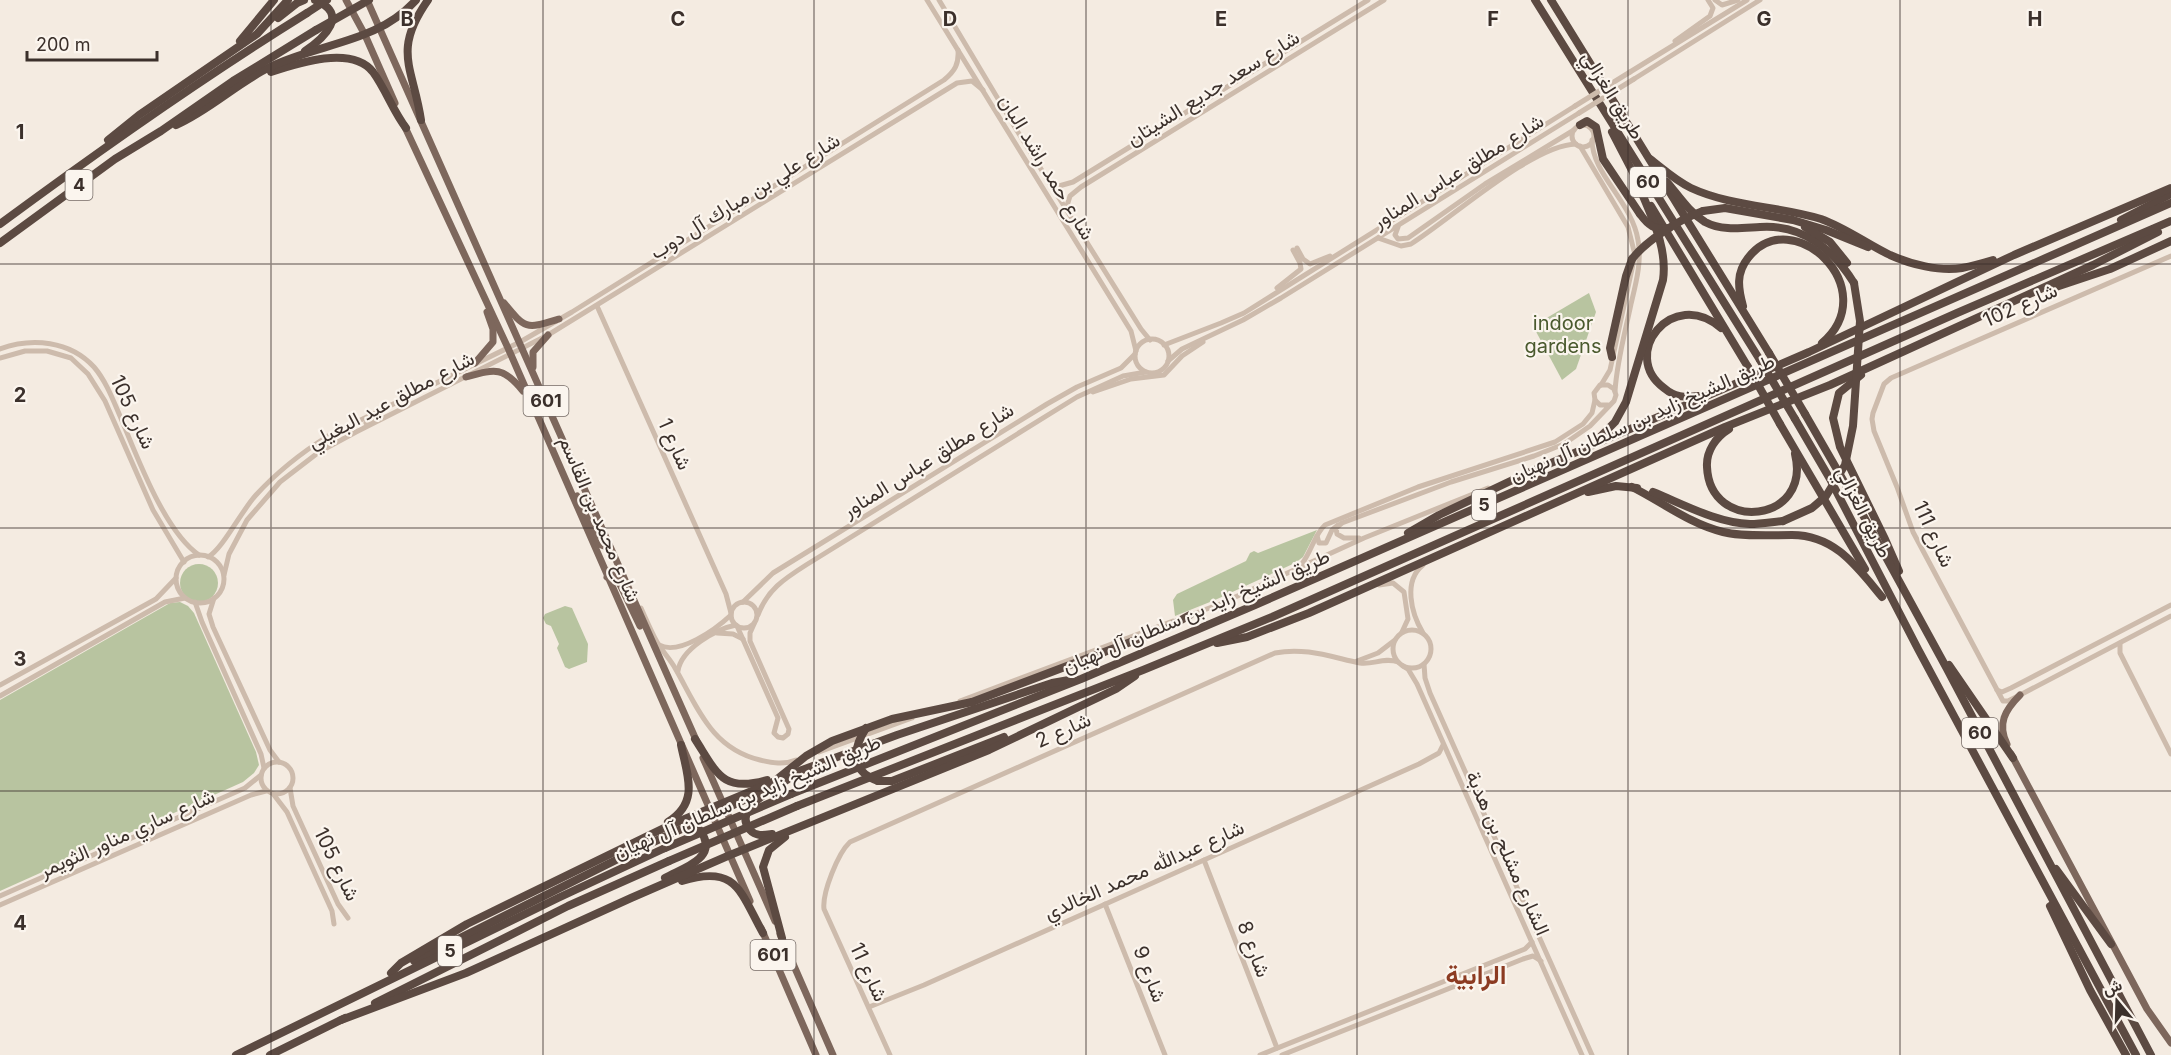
<svg xmlns="http://www.w3.org/2000/svg" width="2171" height="1055" font-family="Inter,Vazirmatn,sans-serif">
<style>
.green{fill:#b8c4a0}
.lines{fill:none;stroke-linecap:round;stroke-linejoin:round}
.minor{stroke:#cdbbac;stroke-width:5}
.major{stroke:#7d675c;stroke-width:7}
.highway{stroke:#5c4a42;stroke-width:8}
.minor-bridge{stroke:#cdbbac;stroke-width:5}
.highway-bridge{stroke:#5c4a42;stroke-width:8}
.grid{fill:none;stroke:#3b302b;stroke-width:1.5;stroke-opacity:0.55}
.labels{text-anchor:middle;stroke-width:4.5;stroke-linejoin:round;paint-order:stroke}
.shield{fill:#fbf5ee;stroke:#756b66;stroke-width:1.5}
.shield-label{font-size:18px;font-weight:bold;fill:#3b302b}
.street-label{font-size:20px;fill:#3b302b;stroke:#fbf5ee}
.park-label{font-size:20px;fill:#4a5a2e;stroke:#fbf5ee}
.district-label{font-size:26px;font-weight:bold;fill:#8c3b22;stroke:#fbf5ee}
.grid-label{font-size:20px;text-anchor:middle;font-weight:bold;fill:#3b302b;stroke:#fbf5ee;stroke-width:4.5;stroke-linejoin:round;paint-order:stroke}
</style>
<rect width="100%" height="100%" fill="#f4ebe1"/>
<g class="green">
<path d="M1589,293l7,19 -20,57 -14,11 -29,-54z"/>
<path d="M1317,530l-14,27 -8,6 -80,37 -40,16 -2,-16 4,-6 69,-33 4,-8 4,-2 4,2z"/>
<circle cx="199" cy="583" r="19"/>
<path d="M180,602l8,4 6,7 62,139 3,13 -5,8 -11,9 -243,109v-191l170,-97z"/>
<path d="M565,606l7,2 16,36 -1,18 -18,7 -4,-2 -8,-19 2,-4 -8,-18 -5,-2 -3,-6 2,-4z"/>
</g>
<g class="lines">
<g class="minor">
<path d="M927,0l204,331 5,20"/>
<path d="M939,0l77,129 125,200 9,11"/>
<path d="M1715,0l7,5 16,-5"/>
<path d="M1675,41l35,-25 3,-8 -5,-8"/>
<path d="M1630,72l117,-72"/>
<path d="M1634,79l126,-79"/>
<circle cx="1583" cy="136" r="11"/>
<path d="M1592,140c0,34 40,62 46,100 4,21 -2,43 -7,64 -6,29 -14,57 -16,87"/>
<path d="M1580,146l48,81 7,28 -25,115 -9,15"/>
<path d="M1050,183l9,3 14,-4 295,-182"/>
<path d="M1066,209l4,-13 11,-9 303,-187"/>
<path d="M1398,227l-3,8 3,4 10,-1 77,-54 89,-54"/>
<path d="M1378,238l23,8 10,-2c40,-25 121,-99 165,-100"/>
<path d="M1297,248l6,11 7,5 20,-8"/>
<path d="M2171,256l-280,122 -7,6 -11,29 -1,6 2,12 23,56 16,45 90,169h5l12,-6 151,-79"/>
<path d="M1277,288l24,-19 -1,-6 -7,-13"/>
<path d="M597,306l129,288 5,19"/>
<circle cx="1152" cy="356" r="17"/>
<path d="M1164,345l57,-22 23,-10 331,-207"/>
<path d="M0,349c32,-12 70,-8 94,18 12,14 19,33 26,49 17,40 44,115 79,139"/>
<path d="M0,358l25,-7h22l24,7 17,16 17,27 48,109 31,52"/>
<path d="M1168,361l14,-12 61,-29 38,-22 298,-185"/>
<path d="M1093,392l38,-13 33,-4 18,-19 21,-14"/>
<path d="M366,423l11,-5 1,-6"/>
<path d="M1317,536l2,7h7l6,-13 6,-5"/>
<path d="M1359,538h-15l-7,-4 -1,-6 6,-5 109,-41 83,-26 30,-12 26,-18 24,-25 2,-6 -2,-6 -6,-4h-8l-6,8 1,7 5,5h8"/>
<circle cx="200" cy="579" r="24"/>
<path d="M208,557c14,-7 34,-47 48,-62 21,-23 45,-42 72,-59l192,-94 52,-30 372,-232c11,-9 15,-16 14,-30"/>
<path d="M1301,565c10,-12 13,-30 24,-40l93,-38 137,-45 28,-18 9,-11 3,-13"/>
<path d="M224,575l5,-21 18,-34 33,-38 39,-30 37,-20 192,-97 409,-252 15,-2 11,9"/>
<path d="M1379,585l14,-2 11,9 4,27 -6,13"/>
<path d="M214,598l-5,16 4,13 57,123 9,12"/>
<circle cx="744" cy="615" r="13"/>
<path d="M195,602l7,20 59,132 3,14"/>
<path d="M743,602l30,-29 274,-169 30,-17 44,-19 14,-14"/>
<path d="M641,608c5,11 10,23 16,34 5,9 13,17 18,26 23,40 36,80 85,92 12,3 24,5 36,0"/>
<path d="M758,615c9,-25 26,-36 48,-50l271,-168 46,-21 23,-4"/>
<path d="M1188,616l32,-12 144,-66 124,-50"/>
<path d="M737,626l41,92 -4,15 4,4 5,1 5,-4 1,-5 -39,-88v-8l4,-9"/>
<circle cx="1412" cy="649" r="19"/>
<path d="M717,633l16,1 10,5"/>
<path d="M1423,633c-12,-20 -20,-52 0,-68"/>
<path d="M2120,643v10l51,101"/>
<path d="M659,645c20,11 57,-16 72,-30"/>
<path d="M1357,661l21,-8 17,-13"/>
<path d="M1424,664l1,14 5,15 162,362"/>
<path d="M1403,666l5,3 9,15 165,371"/>
<path d="M678,671c3,-22 38,-42 58,-46"/>
<path d="M0,685l156,-86 20,-21"/>
<path d="M1997,690l5,2 9,-4 160,-83"/>
<path d="M0,696l165,-94 20,-4"/>
<path d="M960,701l213,-80"/>
<path d="M819,752l93,-34"/>
<circle cx="277" cy="778" r="16"/>
<path d="M290,788l3,18 45,98 10,14"/>
<path d="M274,795l13,17 45,99 2,13"/>
<path d="M1204,860l73,188"/>
<path d="M0,896l245,-108 16,-13"/>
<path d="M1105,904l60,151"/>
<path d="M0,905l251,-110 15,-4"/>
<path d="M869,1007l55,-22 495,-221 20,-11 4,-8"/>
<path d="M890,1055l-66,-146c-2,-16 14,-56 26,-67l425,-189c30,-6 56,4 85,10 13,2 24,-6 38,-1"/>
<path d="M1260,1055l265,-106 7,-7"/>
<path d="M1282,1055l241,-96 10,-3 8,5"/>
</g>
<g class="major">
<path d="M346,0l19,35 30,68"/>
<path d="M367,0l330,742"/>
<path d="M404,125l104,223 242,553"/>
<path d="M504,303c22,27 22,26 55,16"/>
<path d="M475,363l18,-21v-13l-6,-17"/>
<path d="M533,367v-15l15,-17"/>
<path d="M466,377c29,-8 37,-11 57,14"/>
<path d="M577,496l22,48 5,2 2,-6"/>
<path d="M607,577l3,-6 5,3 25,52"/>
<path d="M2007,744c-10,-20 -2,-34 13,-49"/>
<path d="M2011,754l136,255 24,34"/>
<path d="M703,758l72,163"/>
<path d="M761,928l55,127"/>
<path d="M780,934l53,121"/>
</g>
<g class="highway">
<path d="M1535,0l225,360"/>
<path d="M1551,0l218,353"/>
<path d="M278,18l19,-15 7,-3"/>
<path d="M240,41l34,-41"/>
<path d="M305,51c19,-13 45,-37 10,-51"/>
<path d="M271,72c27,-9 81,-27 102,0 13,18 20,39 33,56"/>
<path d="M421,120c-8,-53 -29,-69 7,-120"/>
<path d="M176,125c34,-15 61,-42 94,-58 49,-24 108,-24 146,-67"/>
<path d="M1580,125l7,-4 9,6 7,32 37,55"/>
<path d="M1612,132l27,52"/>
<path d="M108,140l31,-25 118,-81 31,-34"/>
<path d="M1650,159c13,10 26,22 41,29 41,19 88,18 130,31 25,9 46,25 69,36 20,9 50,17 72,13 10,-2 21,-5 31,-8"/>
<path d="M1667,182c12,14 22,30 38,40 17,9 36,6 55,5 42,-3 73,22 94,56"/>
<path d="M1651,206l97,161"/>
<path d="M1703,211l22,-3 68,12 33,10 42,17"/>
<path d="M2121,220l50,-26"/>
<path d="M0,224c100,-74 201,-145 307,-211"/>
<path d="M1805,227l25,15 17,21"/>
<path d="M0,243l115,-84 46,-28 72,-50 83,-51"/>
<path d="M2053,288l57,-19 61,-28"/>
<path d="M1743,306c-5,-18 -7,-33 5,-48 44,-57 137,31 74,85"/>
<path d="M1612,357l-2,-9 16,-72 6,-17"/>
<path d="M1861,375l-22,18 -6,25 7,29 45,92 14,32"/>
<path d="M1698,396c-13,2 -24,1 -34,-8 -45,-33 8,-102 57,-60"/>
<path d="M1805,414l53,92 88,161 205,388"/>
<path d="M1795,419l35,60 88,170 218,406"/>
<path d="M1780,424l85,145"/>
<path d="M1729,429c-13,8 -23,22 -22,38 3,67 105,56 88,-13"/>
<path d="M1598,439l17,-17 11,-20 37,-122c5,-35 -14,-67 -26,-99"/>
<path d="M1632,487c30,15 58,37 91,45 22,5 46,3 69,3 43,0 65,32 90,62"/>
<path d="M1588,492l28,-6 21,2"/>
<path d="M1653,492c30,12 64,31 97,32 11,0 22,-2 33,-3"/>
<path d="M1408,533l31,-18 82,-39 288,-124 205,-97 157,-67"/>
<path d="M1217,643l30,-6 62,-24 416,-186 105,-42 263,-120 65,-33"/>
<path d="M1949,665l64,93"/>
<path d="M972,702l193,-73 25,-14"/>
<path d="M695,739c22,34 27,54 72,41"/>
<path d="M878,781h14l112,-44"/>
<path d="M791,794l290,-115 174,-74 916,-402"/>
<path d="M797,806l346,-136 129,-53 685,-304 214,-92"/>
<path d="M668,822c32,-20 19,-47 13,-77"/>
<path d="M772,834c-7,1 -16,3 -22,-4 -18,-21 22,-40 37,-50"/>
<path d="M2056,869l55,75"/>
<path d="M665,878c15,-9 49,-18 39,-41 -3,-9 -10,-11 -19,-12"/>
<path d="M682,881c55,-17 58,11 81,52"/>
<path d="M2050,906l40,84 36,65"/>
<path d="M782,938l-19,-71 6,-17 16,-13"/>
<path d="M414,961l220,-110"/>
<path d="M391,973l10,-10 66,-39 201,-98 134,-56 95,-35 155,-52 17,-3"/>
<path d="M375,1003l193,-97 101,-45"/>
<path d="M341,1020l125,-47 165,-75 99,-43 259,-105 127,-61 19,-13"/>
<path d="M236,1055l322,-157 107,-50"/>
<path d="M270,1055l75,-37"/>
</g>
<g class="minor-bridge">
<path d="M1575,106l55,-34"/>
<path d="M1579,113l55,-34"/>
</g>
<g class="highway-bridge">
<path d="M307,13l20,-13"/>
<path d="M316,30l53,-30"/>
<path d="M1640,214c8,11 15,17 29,14"/>
<path d="M1632,259c15,-19 48,-40 71,-48"/>
<path d="M1769,353l36,61"/>
<path d="M1760,360l35,59"/>
<path d="M1748,367l32,57"/>
<path d="M1783,521l29,-13 14,-12 19,-31 8,-39 7,-105 -6,-38"/>
<path d="M866,728c-14,22 -16,43 12,53"/>
<path d="M665,848l126,-54"/>
<path d="M634,851l127,-59 45,-36 26,-15 60,-22 80,-17"/>
<path d="M669,861l128,-55"/>
</g>
</g>
<path class="grid" d="M271,0v1055M543,0v1055M814,0v1055M1086,0v1055M1357,0v1055M1628,0v1055M1900,0v1055M0,264h2171M0,528h2171M0,791h2171"/>
<g class="labels">
<g class="shield">
<rect x="1630" y="167" width="36" height="30" rx="4.5"/>
<rect x="65.5" y="170" width="27" height="30" rx="4.5"/>
<rect x="523.5" y="386" width="45" height="30" rx="4.5"/>
<rect x="1472" y="490" width="24" height="30" rx="4.5"/>
<rect x="1962" y="718" width="36" height="30" rx="4.5"/>
<rect x="438" y="936" width="24" height="30" rx="4.5"/>
<rect x="750.5" y="940" width="45" height="30" rx="4.5"/>
</g>
<g class="shield-label">
<text x="1648" y="188">60</text>
<text x="79" y="191">4</text>
<text x="546" y="407">601</text>
<text x="1484" y="511">5</text>
<text x="1980" y="739">60</text>
<text x="450" y="957">5</text>
<text x="773" y="961">601</text>
</g>
<g class="street-label">
<text transform="translate(1213 88) rotate(-32)" y="7">شارع سعد جديع الشيتان</text>
<text transform="translate(1613 95) rotate(58)" y="7">طريق الغزالي</text>
<text transform="translate(1047 167) rotate(59)" y="7">شارع حمد راشد البان</text>
<text transform="translate(1458 171) rotate(-32)" y="7">شارع مطلق عباس المناور</text>
<text transform="translate(745 196) rotate(-32)" y="7">شارع علي بن مبارك آل دوب</text>
<text transform="translate(2020 305) rotate(-24)" y="7">شارع 102</text>
<text transform="translate(391 400) rotate(-28)" y="7">شارع مطلق عيد البغيلي</text>
<text transform="translate(133 412) rotate(65)" y="7">شارع 105</text>
<text transform="translate(1642 418) rotate(-24)" y="7">طريق الشيخ زايد بن سلطان آل نهيان</text>
<text transform="translate(675 444) rotate(66)" y="7">شارع 1</text>
<text transform="translate(928 460) rotate(-32)" y="7">شارع مطلق عباس المناور</text>
<text transform="translate(1864 512) rotate(63)" y="7">طريق الغزالي</text>
<text transform="translate(600 519) rotate(67)" y="7">شارع محمد بن القاسم</text>
<text transform="translate(1934 534) rotate(65)" y="7">شارع 111</text>
<text transform="translate(1196 611) rotate(-23)" y="7">طريق الشيخ زايد بن سلطان آل نهيان</text>
<text transform="translate(1063 730) rotate(-24)" y="7">شارع 2</text>
<text transform="translate(747 797) rotate(-23)" y="7">طريق الشيخ زايد بن سلطان آل نهيان</text>
<text transform="translate(127 833) rotate(-24)" y="7">شارع ساري مناور الثويمر</text>
<text transform="translate(1508 853) rotate(66)" y="7">الشارع مشلح بن هدبة</text>
<text transform="translate(337 864) rotate(64)" y="7">شارع 105</text>
<text transform="translate(1144 870) rotate(-24)" y="7">شارع عبدالله محمد الخالدي</text>
<text transform="translate(1254 949) rotate(69)" y="7">شارع 8</text>
<text transform="translate(869 972) rotate(65)" y="7">شارع 11</text>
<text transform="translate(1150 974) rotate(69)" y="7">شارع 9</text>
</g>
<g class="park-label">
<text x="1563" y="330">indoor<tspan x="1563" dy="23">gardens</tspan></text>
</g>
<g class="district-label">
<text x="1476" y="984">الرابية</text>
</g>
</g>
<g class="grid-label">
<text x="407" y="26">B</text>
<text x="678" y="26">C</text>
<text x="950" y="26">D</text>
<text x="1221" y="26">E</text>
<text x="1493" y="26">F</text>
<text x="1764" y="26">G</text>
<text x="2035" y="26">H</text>
<text x="20" y="139">1</text>
<text x="20" y="402">2</text>
<text x="20" y="666">3</text>
<text x="20" y="930">4</text>
</g>
<g transform="translate(2117 1001) rotate(341)" stroke="#fbf5ee" stroke-width="4.5" paint-order="stroke">
<path d="M0-4.5L10 22L0 15L-10 22Z" fill="#3b302b"/>
<text y="-9" font-size="16" font-weight="bold" text-anchor="middle" fill="#3b302b">ش</text>
</g>
<path d="M27 51v9h130v-9" fill="none" stroke="#3b302b" stroke-width="3"/>
<text x="36" y="51" font-size="18" fill="#3b302b" stroke="#fbf5ee" stroke-width="4.5" paint-order="stroke">200 m</text>
</svg>
